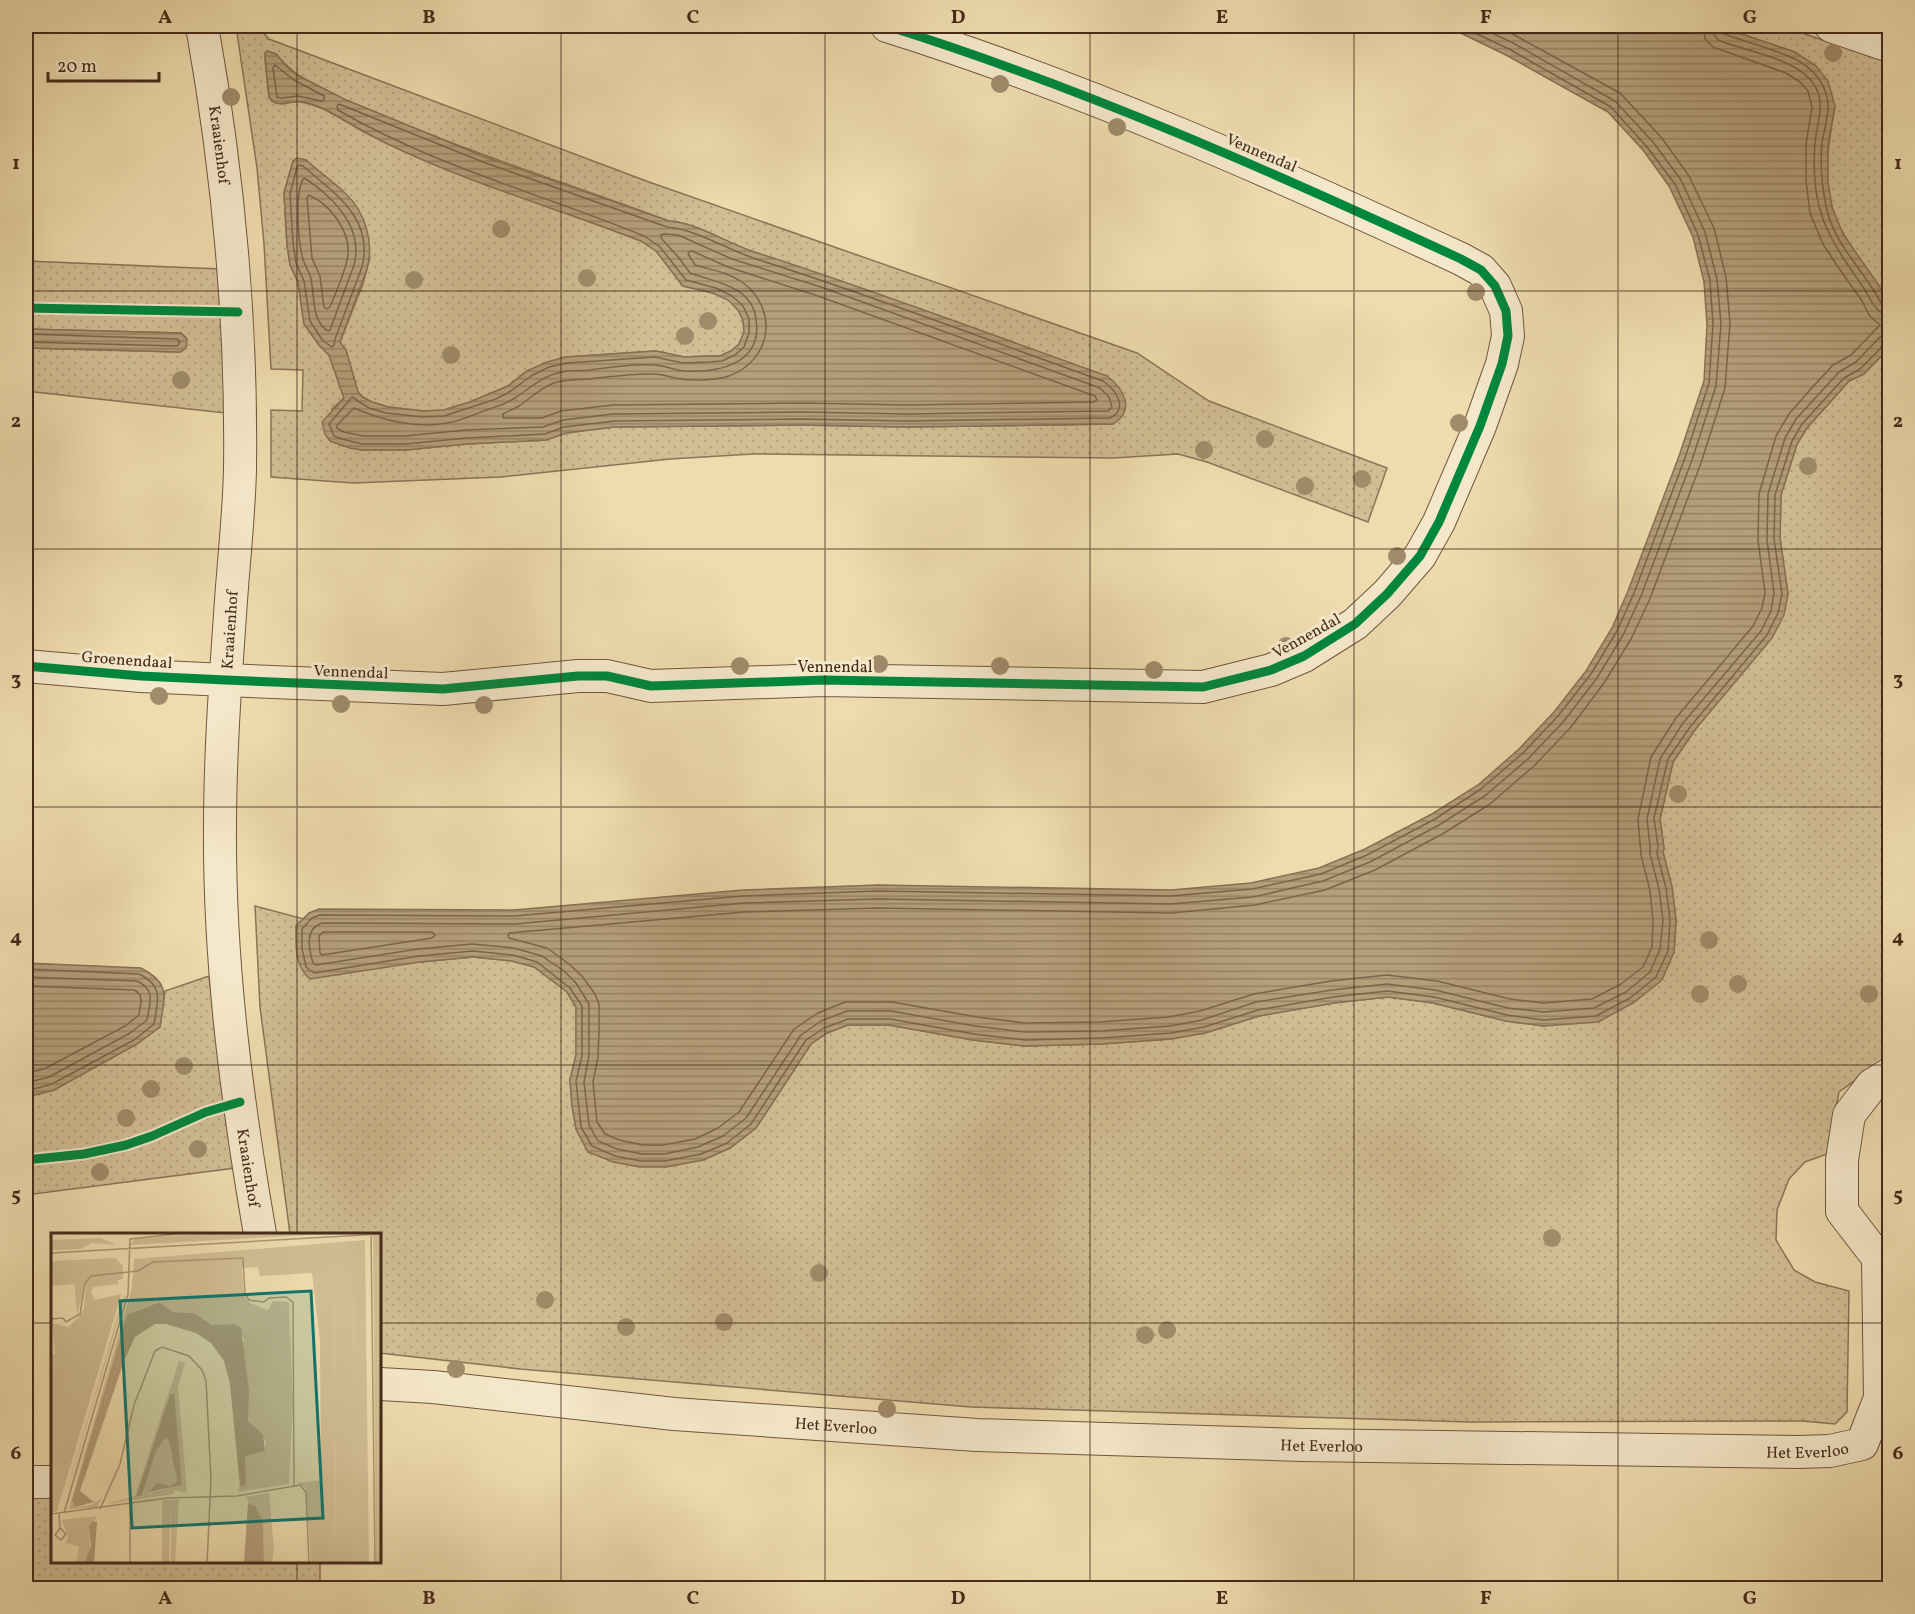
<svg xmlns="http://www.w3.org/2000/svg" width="1915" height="1614" font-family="Vollkorn,serif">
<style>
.grass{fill:url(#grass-dots);stroke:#8b7457;stroke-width:1.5;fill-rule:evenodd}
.water{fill:url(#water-rules);stroke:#887054;stroke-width:1.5}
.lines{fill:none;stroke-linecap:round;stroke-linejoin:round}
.shore{stroke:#7c644a;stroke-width:1.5}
.minor-casing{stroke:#6f563e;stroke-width:34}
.minor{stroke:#f5e8ca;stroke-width:32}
.cycleway-casing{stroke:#f5e8ca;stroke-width:13}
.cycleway{stroke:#00873e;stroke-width:9}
.tree{fill:#a08b6a}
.grid{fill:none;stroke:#442a19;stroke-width:1.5;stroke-opacity:0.55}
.labels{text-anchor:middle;stroke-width:6;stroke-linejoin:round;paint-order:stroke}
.street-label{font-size:16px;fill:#442a19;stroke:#f5e8ca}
.inset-road{fill:none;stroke:#ab9572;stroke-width:1.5}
.view{fill:#0f766e;fill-opacity:0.15;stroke:#0f766e;stroke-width:3}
.inset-edge{fill:none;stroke:#442a19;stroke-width:3}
.neatline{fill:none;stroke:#442a19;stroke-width:2}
.grid-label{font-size:20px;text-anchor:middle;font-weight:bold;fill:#442a19}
</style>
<defs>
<pattern id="grass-dots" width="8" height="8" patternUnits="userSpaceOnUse" patternTransform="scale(1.5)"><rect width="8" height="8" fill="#d2be95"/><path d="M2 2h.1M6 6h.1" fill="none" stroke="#b6a380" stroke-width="1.8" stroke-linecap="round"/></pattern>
<pattern id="water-rules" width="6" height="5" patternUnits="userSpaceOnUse" patternTransform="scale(1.5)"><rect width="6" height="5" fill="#b59f7b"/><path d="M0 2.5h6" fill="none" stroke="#958264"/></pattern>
</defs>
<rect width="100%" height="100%" fill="#efdcae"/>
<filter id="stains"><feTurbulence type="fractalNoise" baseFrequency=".00333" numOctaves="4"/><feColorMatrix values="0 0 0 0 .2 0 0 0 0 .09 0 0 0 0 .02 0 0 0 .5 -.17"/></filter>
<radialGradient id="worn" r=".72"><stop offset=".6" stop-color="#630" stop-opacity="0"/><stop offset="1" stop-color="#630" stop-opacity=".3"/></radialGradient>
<g class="grass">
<path d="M236,26h21l12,13 380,143 488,171 72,48 178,67 -19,54 -161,-60 -29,-8 -65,4 -360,-4 -83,5 -169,18 -148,6 -82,-6v-67l31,1 1,-41 -32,-1 -7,-125 -7,-76zM276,54c26,33 72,47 110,63 93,39 189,69 283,104 26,1 58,22 85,31 119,38 235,82 352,124l7,48 -206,3 -107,-2 -186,2 -48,6 -20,7 -79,4 -61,6h-44l-22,-5 -8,-36 12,-11 -15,-43 -10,-10 -15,-21 -6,-42 -8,-17 -3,-21 -3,-51 9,-32 13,-1 16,14 48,83 -7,27 -23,58 6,8 12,42 5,5 9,5 16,5 36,4 20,-1 26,-8 38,-16 19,-15 39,-14 90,-6 28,6 25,-1h11l11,-5 8,-7 5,-12 -1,-12 -5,-10 -9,-10 -16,-7 -30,-7 -27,-35 -15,-10 -219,-82 -56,-26 -40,-23 -16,-6 -13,-3 -15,3 -10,-3 -3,-4 -4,-39z"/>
<path d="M1718,26h64l107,37v244c-8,-20 -22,-36 -34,-55 -9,-13 -19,-29 -23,-45 -9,-32 -3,-69 3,-101l-40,-54z"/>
<path d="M26,261l195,8 4,144 -199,-22v-43l154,4 7,-13 -6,-6 -155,-4z"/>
<path d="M1889,341v715l-50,36 -12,62 -22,8 -16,17 -12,31 -1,30 18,30 21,12 34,9 -2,121 -12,12 -32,-3 -333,1 -499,-15 -451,-38 -140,-16v-119h-90l-30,-227 -5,-101 49,13 -8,7 124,36 53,-5 39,4 22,6 21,15 12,10 9,15v48l-6,25 2,25 4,24 12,23 77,15 38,-7 27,-12 26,-20 55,-84 16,-11 21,-8h41l84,15 51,6 77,-2 70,-5 34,-6 54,-17 75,-13 54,-6 45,6 73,18 38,5 130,-74 2,-32 -4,-33 -9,-35 1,-4 -4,-29 13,-57 115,-168 -8,-56 1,-43 16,-51 10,-16 42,-47 15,-7 21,-22z"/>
<path d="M209,976l13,116 13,76 -209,27v-98l28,-7 106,-63 5,-36z"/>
<path d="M52,1493v69h268v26h-294v-94z"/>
</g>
<g class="water">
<path d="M1446,26h272l77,26 20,13 13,16 7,25 -7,39v36l4,26 11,27 39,56 7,17v34l-4,11 -21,22 -15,7 -42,47 -10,16 -16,51 -1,43 8,56 -4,21 -12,23 -78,93 -21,31 -13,57 4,29 -1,4 9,35 4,33 -2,32 -12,28 -29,23 -35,19 -54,4 -38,-5 -73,-18 -45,-6 -54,6 -75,13 -54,17 -34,6 -70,5 -77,2 -51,-6 -84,-15h-41l-21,8 -16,11 -55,84 -26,20 -27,12 -38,7h-25l-27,-5 -25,-10 -12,-23 -4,-24 -2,-25 6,-25v-48l-9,-15 -33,-25 -22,-6 -39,-4 -53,5 -110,17c-16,-14 -14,-32 -14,-53l13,-13 10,-4 195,1 229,-20 135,-5 293,5 80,-7 68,-15 46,-19 67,-35 46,-29 41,-36 35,-37 32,-41 26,-43 16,-37 51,-135 25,-75 3,-56 -3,-43 -11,-45 -24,-51 -26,-36 -35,-38 -102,-57z"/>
<path d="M267,51l9,3 10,12 11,9 47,24 141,58 184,64c28,2 58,22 85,31 119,38 235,82 353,124 17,13 29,34 6,48l-206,3 -107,-2 -186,2 -48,6 -20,7 -79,4 -61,6h-44l-12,-2 -20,-7 -5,-7 -3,-12 22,-24 -15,-43 -10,-10 -15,-21 -6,-42 -8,-17 -3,-21 -3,-51 9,-32 4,-3 9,2c13,12 28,22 40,34 20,19 28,49 21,75l-27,73 6,8 12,42 4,5 10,5 16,5 36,4 20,-1 26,-8 38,-16 19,-15 20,-9 19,-5 90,-6 28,6 25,-1h11l11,-5 8,-7 5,-12 -1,-12 -5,-10 -10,-10 -15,-7 -30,-7 -27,-35 -15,-10c-83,-32 -169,-57 -249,-95 -22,-10 -42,-23 -64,-35 -9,-5 -20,-9 -30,-9 -11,-1 -21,7 -29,-5l-4,-39v-5z"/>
<path d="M26,329l155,4 6,6 -1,9 -6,4 -154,-4z"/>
<path d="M26,963l115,5c31,16 23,29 19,59l-23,17 -83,46 -28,7z"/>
</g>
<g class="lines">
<g class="shore">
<path d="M1460,26l49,23 102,58 36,40 28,37 23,51 12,45 3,44 -4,59 -24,75 -51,135 -17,38 -26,43 -33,42 -35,37 -42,36 -46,30 -68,36 -46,19 -69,15 -82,7 -292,-5 -135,5 -229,20 -194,-1 -8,3 -10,11v19l4,19 8,6 105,-17 54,-5 40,4 24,7 33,26 12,18v50l-6,25 5,46 11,19 23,10 26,5h24l36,-7 26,-11 24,-19 55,-84 18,-12 24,-9h42l84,15 51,6 76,-2 70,-5 33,-6 54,-17 75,-13 54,-6 47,6 73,18 36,5 53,-4 34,-18 26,-21 12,-26 2,-31 -4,-32 -9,-35 1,-6 -4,-29 14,-59 22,-32 77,-92 11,-22 4,-19 -8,-55 1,-44 17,-54 10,-17 42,-46 16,-9 20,-20 3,-5 7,-2"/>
<path d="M1477,26l36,17 102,58 38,41 28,38 24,52 12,47 4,45 -5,62 -24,74 -51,136 -18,39 -26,43 -33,43 -36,38 -42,36 -47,30 -69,37 -47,19 -70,16 -83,7 -292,-5 -134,4 -229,21 -193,-1c-18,6 -13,26 -9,40l3,2 102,-16 54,-5 42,4 28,8 22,15 12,12 13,21v52l-5,26 5,43 9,16 19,8 25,5h22l34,-7 25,-11 23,-18 55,-83 20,-14 26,-10h44l84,15 50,6 76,-1 69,-5 32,-6 54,-18 76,-12 55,-6 48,6 73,18 36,4 50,-4 32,-16 24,-20 10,-23 3,-29 -4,-31 -9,-35v-8l-3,-27 13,-60 23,-36 78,-92 10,-20 3,-18 -7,-53 1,-46 17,-56 11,-19 43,-47 17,-10 24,-25 10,-2"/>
<path d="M1498,26l122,67 41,44 28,39 25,52 12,49 4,46 -5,65 -24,75 -52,138 -18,38 -27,44 -33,44 -36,38 -45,39 -46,29 -69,37 -50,20 -70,15 -84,8 -293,-5 -134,4 -235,21 -1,3 1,2 38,10 22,16 13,12 13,18 4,10v28l-1,25 -5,25 4,40 8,12 14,6 24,5h20l32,-6 23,-11 21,-16 55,-83 24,-16 27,-11h47l85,15 48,6 75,-1 69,-5 31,-6 54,-17 77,-13 56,-6 50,6 73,18 34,4 48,-4 29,-15 22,-17 9,-20 1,-27 -3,-29 -9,-36 -3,-36 13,-62 25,-39 77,-92 9,-18 3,-15 -7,-53 1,-46 17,-58 13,-22 20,-23 24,-26 18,-10 29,-30 -11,-10 -7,-14 -26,-37 -13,-20 -13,-31 -4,-32v-37l6,-37 -4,-16 -8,-9 -14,-9 -73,-26 -8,-8 -2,-13"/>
<path d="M1712,26l1,7 5,7c28,12 81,18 97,46 11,18 1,39 0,58 -1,12 -1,25 0,37 2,42 25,73 48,106 8,11 11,27 27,28"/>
<path d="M1719,26l1,5 4,3c22,8 47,14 69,24 19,9 35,26 35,49 0,11 -4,24 -6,36 -2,20 0,43 4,63 7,38 40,66 56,99l8,2"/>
<path d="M275,65l19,15 30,16v4l-3,1 -23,-5 -17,2 -4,-1 -4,-29z"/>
<path d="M339,104l144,58 184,65c31,3 59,22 89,32 117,37 232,81 347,122 13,9 26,28 7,37l-203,3 -107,-2 -186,2 -50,6 -19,7 -78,4 -61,6h-44l-20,-5 -8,-3 -5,-12 23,-27 17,11 17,5 37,4 21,-1 52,-17 15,-8 20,-15 18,-9 18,-4 88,-6 28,6 26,-1 13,-1 13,-6 9,-8 5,-14v-14l-6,-13 -11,-10 -16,-8 -30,-8 -26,-33 -16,-11c-102,-42 -210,-70 -306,-126l-1,-4z"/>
<path d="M299,165l4,1c32,28 71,52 59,101l-27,72 -1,6 -2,2 -9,-6 -13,-20 -6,-40 -8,-18 -3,-20 -3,-49 7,-27z"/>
<path d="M304,178c7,4 13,9 19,14 22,19 39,43 31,73l-24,65 -2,1c-17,-11 -13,-34 -17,-52 -1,-6 -5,-11 -7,-17 -6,-16 -10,-71 0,-84z"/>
<path d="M309,195c21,9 41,36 39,59 -2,18 -12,37 -18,53l-3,2 -3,-2 -4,-31 -8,-18 -5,-60z"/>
<path d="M664,234l14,1 54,24 89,28 279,101 9,9 3,10 -4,4 -201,3 -107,-2 -187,2 -50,6 -20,7 -77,3 -61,6h-42l-19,-4 -7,-4v-3l17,-17c27,12 63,21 93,15 13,-2 27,-8 39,-13 10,-3 21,-7 29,-12 20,-13 27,-23 52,-27 7,-1 15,0 23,-1 21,-3 42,-6 63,-5 11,0 21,5 31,6 35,2 79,-7 72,-52 -4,-33 -41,-37 -66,-46l-11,-15 -18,-20v-3z"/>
<path d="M692,251l36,16 90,29 277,100 2,4 -3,2 -187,3 -107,-2 -187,2 -52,6 -19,7h-39v-4c5,-3 11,-5 16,-8 12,-8 21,-18 35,-23 11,-4 23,-3 35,-4 22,-2 43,-6 64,-5 9,0 18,3 27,5 12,2 38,1 49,-3 43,-16 50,-67 13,-94 -14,-10 -31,-12 -47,-17l-7,-11 1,-2z"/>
<path d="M26,334l151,5 3,3 -3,4 -151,-4"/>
<path d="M323,932h109l3,3 -3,3 -110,17 -2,-2 -1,-17z"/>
<path d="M26,969l113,5c25,12 19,26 15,50l-20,16 -82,44 -26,7"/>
<path d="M26,977l111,4c19,9 13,21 10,39l-17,13 -81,44 -23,6"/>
<path d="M26,986l108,4c11,5 6,15 5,25l-14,11 -79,42 -20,6"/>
</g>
<defs>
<g id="minor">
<path id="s1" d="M202,26c26,146 40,294 38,443 -1,48 -7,97 -10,146 -5,71 -10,142 -10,213 -1,136 17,273 40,406"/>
<path d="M1831,26l59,20"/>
<path d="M26,666l115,10 85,4 217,9 135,-13h29l44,10 173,-6 379,7 68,-17 33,-14 51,-32 32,-30 33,-38 19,-34 41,-96 22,-62 6,-28 -2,-25 -11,-25 -14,-16 -20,-11c-188,-87 -377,-171 -574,-233"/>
<path id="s2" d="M380,1384l53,3 241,27 303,21 326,10 496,7 31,-1 32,-7 18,-46 -2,-140 -36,-47v-51l7,-45 23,-30 18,-11"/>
<path d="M26,1482h26"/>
</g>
</defs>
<use href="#minor" class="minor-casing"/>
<use href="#minor" class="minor"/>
<defs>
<g id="cycleway">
<path d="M26,308l212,4"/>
<path d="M26,666l115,10 85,4 217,9 135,-13h29l44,10 173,-6 379,7 68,-17 33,-14 51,-32 32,-30 33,-38 19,-34 41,-96 22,-62 6,-28 -2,-25 -11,-25 -14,-16 -20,-11c-188,-87 -377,-171 -574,-233"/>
<path d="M26,1160l58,-6 42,-9 26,-9 54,-24 34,-10"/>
</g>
</defs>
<use href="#cycleway" class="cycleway-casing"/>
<use href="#cycleway" class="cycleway"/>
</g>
<g class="tree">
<circle cx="1833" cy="53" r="9"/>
<circle cx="1000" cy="84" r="9"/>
<circle cx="231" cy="97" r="9"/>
<circle cx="1117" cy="127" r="9"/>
<circle cx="501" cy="229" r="9"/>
<circle cx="587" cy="278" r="9"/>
<circle cx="414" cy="280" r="9"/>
<circle cx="1476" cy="292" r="9"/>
<circle cx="708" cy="321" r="9"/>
<circle cx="685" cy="336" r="9"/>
<circle cx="451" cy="355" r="9"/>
<circle cx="181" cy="380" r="9"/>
<circle cx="1459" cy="423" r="9"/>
<circle cx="1265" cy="439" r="9"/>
<circle cx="1204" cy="450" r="9"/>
<circle cx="1808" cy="466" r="9"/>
<circle cx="1362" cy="479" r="9"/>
<circle cx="1305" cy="486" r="9"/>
<circle cx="1397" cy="556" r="9"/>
<circle cx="1286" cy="646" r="9"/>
<circle cx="879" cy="664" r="9"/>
<circle cx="740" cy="666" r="9"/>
<circle cx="1000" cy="666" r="9"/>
<circle cx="1154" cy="670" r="9"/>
<circle cx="159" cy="696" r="9"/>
<circle cx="341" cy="704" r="9"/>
<circle cx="484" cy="705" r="9"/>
<circle cx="1678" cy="794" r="9"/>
<circle cx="1709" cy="940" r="9"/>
<circle cx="1738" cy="984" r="9"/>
<circle cx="1700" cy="994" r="9"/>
<circle cx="1869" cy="994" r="9"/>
<circle cx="184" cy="1066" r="9"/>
<circle cx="151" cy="1089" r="9"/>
<circle cx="126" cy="1118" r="9"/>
<circle cx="198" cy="1149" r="9"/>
<circle cx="100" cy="1172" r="9"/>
<circle cx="1552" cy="1238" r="9"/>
<circle cx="819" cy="1273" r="9"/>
<circle cx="545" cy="1300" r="9"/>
<circle cx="724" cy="1322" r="9"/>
<circle cx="626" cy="1327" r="9"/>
<circle cx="1167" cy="1330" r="9"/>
<circle cx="1145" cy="1335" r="9"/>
<circle cx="456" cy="1369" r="9"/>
<circle cx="887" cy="1409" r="9"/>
</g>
<path class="grid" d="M297,26v1208M561,26v1562M825,26v1562M1090,26v1562M1354,26v1562M1618,26v1562M26,291h1864M26,549h1864M26,807h1864M26,1065h1864M26,1323h26M380,1323h1510M297,1562v26"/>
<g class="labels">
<g class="street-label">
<text dy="6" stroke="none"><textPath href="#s1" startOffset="120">Kraaienhof</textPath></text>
<text transform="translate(1262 152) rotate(23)" y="6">Vennendal</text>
<text transform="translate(229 630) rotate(-86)" y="6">Kraaienhof</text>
<text transform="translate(1306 635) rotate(-29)" y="6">Vennendal</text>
<text transform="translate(127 659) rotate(4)" y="6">Groenendaal</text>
<text x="835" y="672">Vennendal</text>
<text transform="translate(351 671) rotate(2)" y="6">Vennendal</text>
<text dy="6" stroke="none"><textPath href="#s1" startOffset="1146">Kraaienhof</textPath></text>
<text dy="6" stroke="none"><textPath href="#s2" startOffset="458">Het Everloo</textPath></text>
<text dy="6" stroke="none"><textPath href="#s2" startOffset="944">Het Everloo</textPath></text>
<text dy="6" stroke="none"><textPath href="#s2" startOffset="1430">Het Everloo</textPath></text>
</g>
</g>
<g transform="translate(51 1233)">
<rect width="330" height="330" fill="#efdcae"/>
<path d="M162,0h134l-218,12 6,-6zM322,0h8v330h-5zM50,5l15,7 -24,-2 -11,6 -30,1v-10zM314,7l4,323h-14l-2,-296h-19l2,296h-25l-5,-75 -9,-5 24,-3 -1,-140 -8,-67 -52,3 -2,-9 -16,1 2,28 6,7 18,7 5,-9 16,1 4,102 -4,80 -51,8 1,-5 7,-2 -3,-26 5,-5 17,-3 1,-9 -18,-21v-38l-7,-26 3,-18 -10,-15 -22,1 -18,-12 -21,-1 -16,-10 -30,13 -52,192 16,-2 11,-7 -5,9 -28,2 63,-221 2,-29zM64,25l8,8v13l-5,1v4l-25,3 -2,5 4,8 26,-6 -64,217 -6,2v-158l4,-1 -3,-31 16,4 11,-10 5,-8 2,-26 -9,31 -4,-45 -22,1v-9zM73,62l1,2 -64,214zM128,128l6,2 -7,23 9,107 -13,-3v4l-68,10 29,-8zM122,159l9,93 -33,8 8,-10 13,3 7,-4 -8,-41 -4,-3 -9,13 -14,44 -6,2zM218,260l5,56 -2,14h-8l-1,-36 -17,-30zM128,266l-4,64h-4v-59l-2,59h-7v-63zM46,283l-8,14 1,21 -6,12h-8l3,-16 -13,-4 2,-7 -6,-16z" fill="#d2be95" fill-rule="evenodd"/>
<path d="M283,34h19l2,296h-19zM22,36l1,15 -23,2v-16z" fill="#d2be95"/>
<path d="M108,69l14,10 21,1 18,12 22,-1 7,4 8,63 -1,30 15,14 2,16 -20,5 1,29 -6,2 -10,-103 -6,-23 -13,-18 -15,-10 -30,-9h-11l-20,13 -11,24 -44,130 14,11 -19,5 -3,-6 55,-186zM123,160l8,92 -33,7 8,-9 13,3 7,-4 -8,-41 -4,-3 -9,13 -14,44 -6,2 34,-102zM197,270l7,3 8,16 1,41h-20zM42,288l4,1 -3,41h-10l7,-16 -2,-21z" fill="#b59f7b"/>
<path class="inset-road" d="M320,0l4,330M0,20l330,-19M0,86l12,-1 3,4 14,-8 5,-31 6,-7 47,-5 15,-9 90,-4 2,36 4,6 15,2 5,-4 17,-1 7,5 1,184M49,276l20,-45 14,-59 21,-54 7,-4 27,9 13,14 4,11 5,98 -4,84M8,280l1,15 6,6 -5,6 -6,-5 5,-7M13,280l64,-219 2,-55 56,-6M0,281l116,-16 70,-2 63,-11 6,7 3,71M79,330v-58"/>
<path class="view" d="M260,58l12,227 -191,10 -12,-227z"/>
<rect width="330" height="330" class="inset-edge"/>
</g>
<rect width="1915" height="1614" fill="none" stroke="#efdcae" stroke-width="66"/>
<path d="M48 72v9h111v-9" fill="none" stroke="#442a19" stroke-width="3"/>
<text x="57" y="72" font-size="18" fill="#442a19" stroke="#f5e8ca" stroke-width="4.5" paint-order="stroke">20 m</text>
<rect x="33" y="33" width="1849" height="1548" class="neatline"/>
<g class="grid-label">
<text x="165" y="23">A</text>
<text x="429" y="23">B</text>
<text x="693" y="23">C</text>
<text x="958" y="23">D</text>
<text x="1222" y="23">E</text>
<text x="1486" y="23">F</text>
<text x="1750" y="23">G</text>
<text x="16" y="169">1</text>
<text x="1898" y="169">1</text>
<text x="16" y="427">2</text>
<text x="1898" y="427">2</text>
<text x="16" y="685">3</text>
<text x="1898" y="685">3</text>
<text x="16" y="943">4</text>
<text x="1898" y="943">4</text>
<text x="16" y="1201">5</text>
<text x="1898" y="1201">5</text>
<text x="16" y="1459">6</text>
<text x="1898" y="1459">6</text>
<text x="165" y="1604">A</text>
<text x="429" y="1604">B</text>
<text x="693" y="1604">C</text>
<text x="958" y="1604">D</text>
<text x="1222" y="1604">E</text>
<text x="1486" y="1604">F</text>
<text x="1750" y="1604">G</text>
</g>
<rect width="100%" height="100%" filter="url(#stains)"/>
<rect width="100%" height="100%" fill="url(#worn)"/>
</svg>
